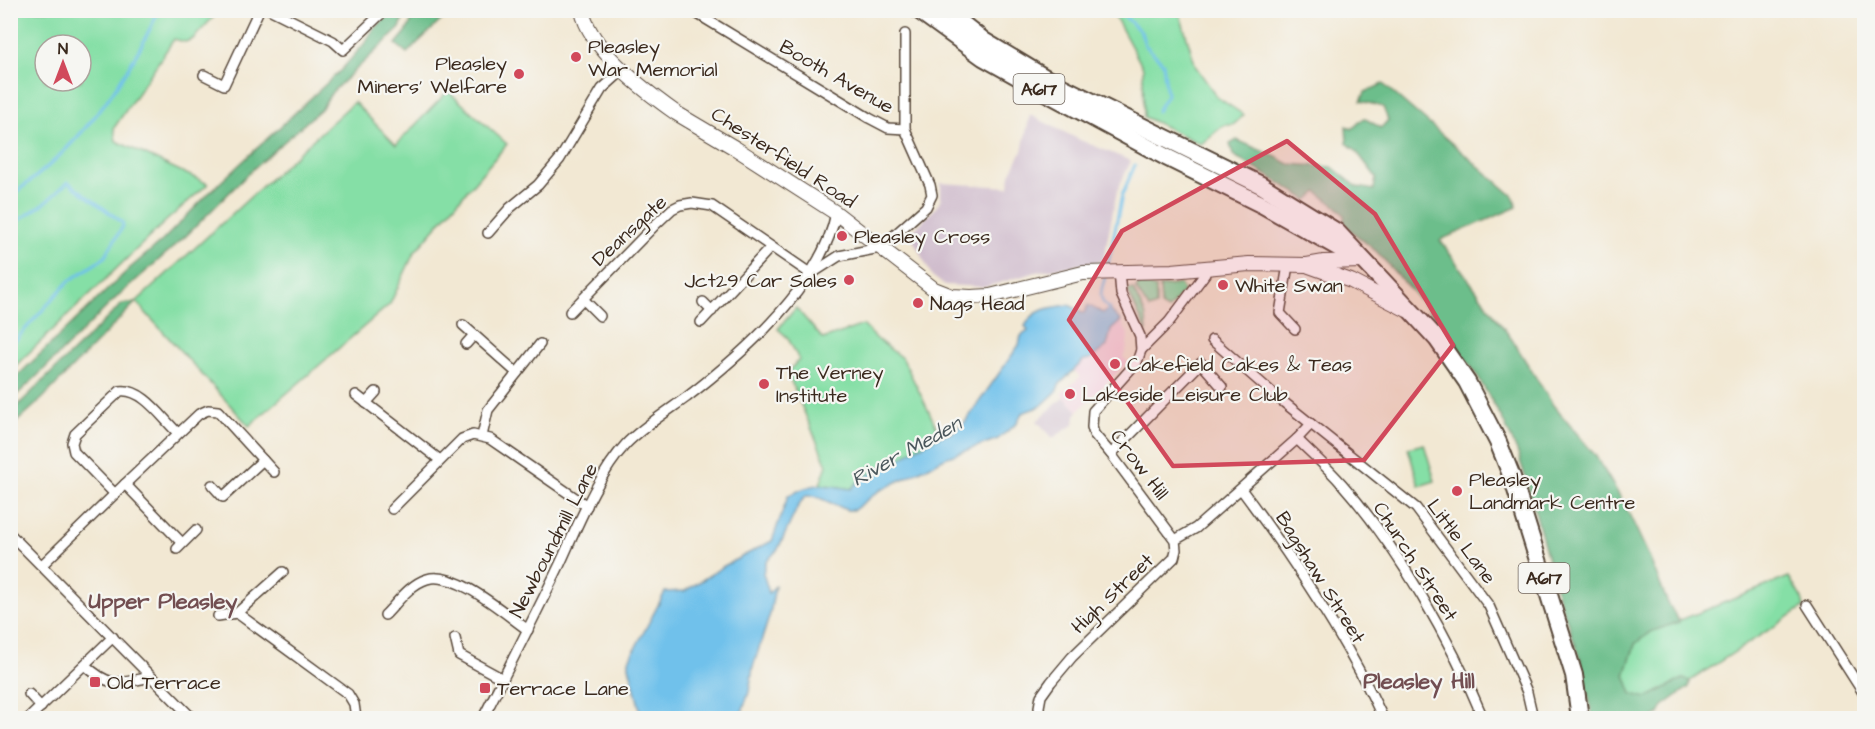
<svg xmlns="http://www.w3.org/2000/svg" width="1875" height="729" font-family="'Architects Daughter',sans-serif">
<style>
.built{fill:#f4cfdd}
.industrial{fill:#d0bdcd}
.green{fill:#85dfa6;stroke:#608462;stroke-width:1.5;fill-rule:evenodd}
.forest{fill:#6cbe8b;stroke:#547454;stroke-width:1.5}
.water{fill:#6fc1eb;stroke:#557684;stroke-width:1.5}
.lines{fill:none;stroke-linecap:round;stroke-linejoin:round}
.stream{stroke:#6fc1eb;stroke-width:3}
.street-casing{stroke:#564639;stroke-width:12}
.secondary-casing{stroke:#564639;stroke-width:16}
.highway-casing{stroke:#564639;stroke-width:20}
.street{stroke:#fff;stroke-width:9}
.secondary{stroke:#fff;stroke-width:14}
.highway{stroke:#fff;stroke-width:16}
.marked{fill:#d1495b;fill-opacity:0.2;stroke:#d1495b;stroke-width:4.5;stroke-linejoin:round}
.poi-dot{fill:#d1495b;stroke:#f6f6f2;stroke-width:2}
.labels{text-anchor:middle;stroke-width:4.5;stroke-linejoin:round;paint-order:stroke}
.shield{fill:#f6f6f2;stroke:#73675e;stroke-width:1.5}
.shield-label{font-size:18px;font-weight:bold;fill:#3b2a1e}
.poi-label{font-size:20px;fill:#3b2a1e;stroke:#f6f6f2;text-anchor:start}
.street-label{font-size:20px;fill:#3b2a1e;stroke:#f6f6f2}
.water-label{font-size:21px;font-style:italic;fill:#4b575c;stroke:#f6f6f2}
.quarter-label{font-size:22px;font-weight:bold;fill:#724e51;stroke:#f6f6f2}
</style>
<rect width="100%" height="100%" fill="#f6f6f2"/>
<filter id="ink" filterUnits="userSpaceOnUse"><feTurbulence type="fractalNoise" baseFrequency=".0167" numOctaves="2"/><feDisplacementMap in="SourceGraphic" scale="12" xChannelSelector="R" yChannelSelector="G"/><feConvolveMatrix kernelMatrix="1 2 1 2 8 2 1 2 1" color-interpolation-filters="sRGB"/></filter>
<filter id="wash" filterUnits="userSpaceOnUse"><feTurbulence type="fractalNoise" baseFrequency=".008" numOctaves="4" result="noise"/><feDisplacementMap in="SourceGraphic" scale="24" xChannelSelector="R" yChannelSelector="G"/><feGaussianBlur stdDeviation="1.35" result="paint"/><feColorMatrix in="noise" values="0 0 0 0 0 0 0 0 0 0 0 0 0 0 0 0 0 1.4 0 .05"/><feComposite in="paint" operator="in"/></filter>
<g filter="url(#wash)">
<rect width="100%" height="100%" fill="#f2e8d3"/>
<path class="built" d="M1121,321l7,13 -1,13 -4,10 5,5 -50,49 -17,-17 19,-17 -6,-7 10,-10 23,-14 4,-16z"/>
<g class="industrial">
<path d="M1030,115l50,25 51,21 -14,30 -14,70 -63,10 -55,16 -41,-2 -12,-9 -22,-42 25,-25 6,-10v-16l68,4 1,-13 12,-23z"/>
<path d="M1064,397l14,14 -3,4 -1,9 -21,14 -16,-17z"/>
</g>
<g class="green">
<path d="M11,10l208,1 -26,28 -8,3 -11,-3 -60,89 2,13 92,43 -42,37 -155,149zM45,45h36v36h-36z"/>
<path d="M1112,11h67l17,56 21,30 27,18 -11,10h-9l-23,19 -57,-27 -1,-49z"/>
<path d="M448,91l59,53 -93,109 -24,51 -141,122 -113,-124 218,-200 42,43z"/>
<path d="M1139,283l17,5v18l-7,3 -13,-20z"/>
<path d="M1180,284l4,7 -16,19 -7,-4 -1,-19z"/>
<path d="M1133,289l13,27 1,16 -20,-42z"/>
<path d="M796,308l27,31 40,-14 14,14 26,20 38,77 -26,13 -22,15 -31,14 -11,11 -31,-5 7,-19 -40,-93 12,-12 -11,-22 -10,-9z"/>
<path d="M1424,444l11,37 -16,5 -11,-38z"/>
<path d="M1789,577l13,22 2,8 -114,74 -7,-2 -37,19 -14,-4 -7,-19 10,-31 15,-12z"/>
</g>
<g class="forest">
<path d="M394,11l10,5 -4,12 -68,64 -11,17 -68,60 -67,67 -69,61 -84,83 -22,20v-18l119,-114 32,-27 47,-48 133,-124 24,-27 7,-12z"/>
<path d="M409,11h42l-44,42 -11,-9 10,-12 8,-16z"/>
<path d="M1383,84l130,112 4,11 -77,33 73,101 40,64 42,50 29,48 24,51 19,47 12,21 -29,10 -15,12 -10,31 7,19 14,4 37,-19 7,2 -1,6 -26,19 -4,8 -8,4h-58l-13,-61 -23,-64 -29,-108 -11,-34 -15,-33 -26,-44 -30,-44 -69,-78 -33,-27v-10l-7,-8 -20,-15 -9,8 -75,-45 -3,-11 7,-4 39,17 13,7 43,3 25,20 17,3 2,-13 -19,-25 -10,-9 -1,-17 6,3 12,-11 17,10 7,-8 -5,-13 -22,-6 4,-9z"/>
<path d="M136,302l-94,97 -31,28v-15l111,-108z"/>
</g>
<path class="water" d="M1069,305l15,8 4,-8 15,8 6,-4 12,12 -10,9 -4,16 -17,13 -6,1 -25,25 -3,7 -15,14 -19,7 -6,11 -18,15 -53,19 -66,33 -25,19h-7l-32,-14h-9l-7,8 -21,45 -12,13 -3,11 6,20 6,-7 -5,28 -17,53 -4,25 -9,26h-98l-13,-52v-6l36,-68 20,-1 39,-25 48,-25 16,-45c27,-15 33,-12 63,-7l11,-11 31,-14 22,-15 26,-13 11,-3 13,-11 54,-77 2,-9 7,-5 -3,-5c10,-18 24,-18 44,-21z"/>
<g class="lines">
<g class="stream">
<path d="M1118,10l23,22 4,13 18,18 4,32 -10,16"/>
<path d="M10,196c68,-46 115,-112 149,-186"/>
<path d="M10,226l35,-23 23,-21 54,40 1,4 -19,32 -35,23 -59,65"/>
<path d="M1107,269l15,-74 13,-30"/>
<path d="M1105,278c-4,13 -8,21 4,31l-2,3"/>
</g>
</g>
</g>
<g filter="url(#ink)">
<g class="lines">
<defs>
<g id="street">
<path d="M271,10l62,31 10,9 42,-40"/>
<path d="M691,10l178,108 19,10 17,1"/>
<path d="M204,75l20,10 35,-75"/>
<path d="M488,233l22,-25 28,-23 22,-26 42,-70 20,-18"/>
<path d="M1288,265l-8,48 15,16"/>
<path d="M583,299l17,17"/>
<path d="M703,302l9,9"/>
<path d="M570,312l84,-86 18,-17 8,-4 12,-2 20,3 99,68 28,-18 41,-8 46,-41 6,-12 -2,-10 -25,-56v-95"/>
<path d="M701,322l69,-74"/>
<path d="M463,325l54,48"/>
<path d="M1212,340l64,56 140,112 73,98 38,86 6,26"/>
<path d="M466,344l8,-9"/>
<path d="M1141,350l28,-28 36,-48v-6"/>
<path d="M356,395l84,65"/>
<path d="M366,403l10,-11"/>
<path d="M482,436l6,-26 52,-66"/>
<path d="M1297,439c15,15 31,29 45,45 56,63 109,157 141,234"/>
<path d="M1111,454l90,-91 21,24"/>
<path d="M125,484l74,-70 9,-4 10,1 56,61"/>
<path d="M212,485l11,12 40,-37"/>
<path d="M1241,489c54,72 104,147 142,229"/>
<path d="M114,493l-40,-41 -2,-9 3,-9 45,-43c23,-3 42,27 58,42"/>
<path d="M392,509l70,-70 11,-4 17,4 97,67"/>
<path d="M10,534l182,184"/>
<path d="M1175,540l21,-12 101,-89 14,-15"/>
<path d="M177,549l19,-19"/>
<path d="M42,565l83,-81 57,59"/>
<path d="M1807,605l57,89"/>
<path d="M237,613l111,81 6,10 2,14"/>
<path d="M385,615c12,-12 25,-31 42,-36 29,-9 78,35 101,51"/>
<path d="M218,616l19,-3 46,-41"/>
<path d="M455,638l4,17 44,24"/>
<path d="M85,665c26,24 34,18 66,12"/>
<path d="M29,694l12,13"/>
<path d="M29,718l84,-81"/>
<path d="M483,718c26,-51 52,-102 77,-154 17,-37 38,-90 66,-120 14,-15 43,-34 61,-47 56,-43 135,-112 149,-184"/>
<path d="M1040,718l-1,-11 2,-11 10,-14 21,-25 102,-99 2,-8 -1,-10 -64,-86 -17,-20 -2,-7 1,-16 44,-49 4,-12 -1,-14 -19,-42 -2,-23"/>
</g>
<g id="secondary">
<path d="M582,10c7,39 63,81 94,103l59,35 101,65 98,76 18,7 19,1 19,-1 93,-23 89,-2 77,-7 58,1 17,-3 39,-1"/>
<path d="M1309,266l42,15 56,29"/>
</g>
<g id="highway">
<path d="M918,10l65,47 64,36 119,64 97,48 94,53"/>
<path d="M945,10l39,31 70,42 207,102 76,47 76,81 24,26 30,43 31,60 14,35 62,198 6,43"/>
</g>
</defs>
<use href="#street" class="street-casing"/>
<use href="#secondary" class="secondary-casing"/>
<use href="#highway" class="highway-casing"/>
<use href="#street" class="street"/>
<use href="#secondary" class="secondary"/>
<use href="#highway" class="highway"/>
</g>
</g>
<path class="marked" d="M1287,141l88,73 78,131 -89,115 -191,6 -104,-146 53,-89z"/>
<g class="poi-dot">
<circle cx="576" cy="57" r="6"/>
<circle cx="519" cy="74" r="6"/>
<circle cx="842" cy="236" r="6"/>
<circle cx="849" cy="280" r="6"/>
<circle cx="1223" cy="285" r="6"/>
<circle cx="918" cy="303" r="6"/>
<circle cx="1115" cy="364" r="6"/>
<circle cx="764" cy="384" r="6"/>
<circle cx="1070" cy="394" r="6"/>
<circle cx="1457" cy="491" r="6"/>
<rect x="89" y="676" width="12" height="12" rx="3"/>
<rect x="479" y="682" width="12" height="12" rx="3"/>
</g>
<g class="labels">
<g class="shield">
<rect x="1013.5" y="74" width="51" height="30" rx="4.5"/>
<rect x="1518.5" y="563" width="51" height="30" rx="4.5"/>
</g>
<g class="shield-label">
<text x="1039" y="95">A617</text>
<text x="1544" y="584">A617</text>
</g>
<g class="poi-label">
<text x="588" y="53">Pleasley<tspan x="588" dy="23">War Memorial</tspan></text>
<text x="507" y="70" text-anchor="end">Pleasley<tspan x="507" dy="23">Miners' Welfare</tspan></text>
<text x="854" y="243">Pleasley Cross</text>
<text x="837" y="287" text-anchor="end">Jct29 Car Sales</text>
<text x="1235" y="292">White Swan</text>
<text x="930" y="310">Nags Head</text>
<text x="1127" y="371">Cakefield Cakes &amp; Teas</text>
<text x="776" y="379">The Verney<tspan x="776" dy="23">Institute</tspan></text>
<text x="1082" y="401">Lakeside Leisure Club</text>
<text x="1469" y="486">Pleasley<tspan x="1469" dy="23">Landmark Centre</tspan></text>
<text x="107" y="689">Old Terrace</text>
<text x="497" y="695">Terrace Lane</text>
</g>
<g class="street-label">
<text transform="translate(837 76) rotate(30)" y="7">Booth Avenue</text>
<text transform="translate(784 157) rotate(33)" y="7">Chesterfield Road</text>
<text transform="translate(629 230) rotate(-43)" y="7">Deansgate</text>
<text transform="translate(1140 464) rotate(53)" y="7">Crow Hill</text>
<text transform="translate(553 540) rotate(-63)" y="7">Newboundmill Lane</text>
<text transform="translate(1462 541) rotate(53)" y="7">Little Lane</text>
<text transform="translate(1416 561) rotate(57)" y="7">Church Street</text>
<text transform="translate(1321 577) rotate(58)" y="7">Bagshaw Street</text>
<text transform="translate(1112 593) rotate(-44)" y="7">High Street</text>
</g>
<g class="water-label">
<text transform="translate(906 451) rotate(-29)" y="7">River Meden</text>
</g>
<g class="quarter-label">
<text x="163" y="608">Upper Pleasley</text>
<text x="1419" y="688">Pleasley Hill</text>
</g>
</g>
<rect width="1875" height="729" fill="none" stroke="#f6f6f2" stroke-width="36"/>
<g transform="translate(63 63)"><circle r="28" fill="#f6f6f2" stroke="#aba49d" stroke-width="1.5"/>
<path d="M0-4.5L10 22L0 15L-10 22Z" fill="#d1495b"/>
<text y="-9" font-size="16" font-weight="bold" text-anchor="middle" fill="#3b2a1e">N</text>
</g>
</svg>
